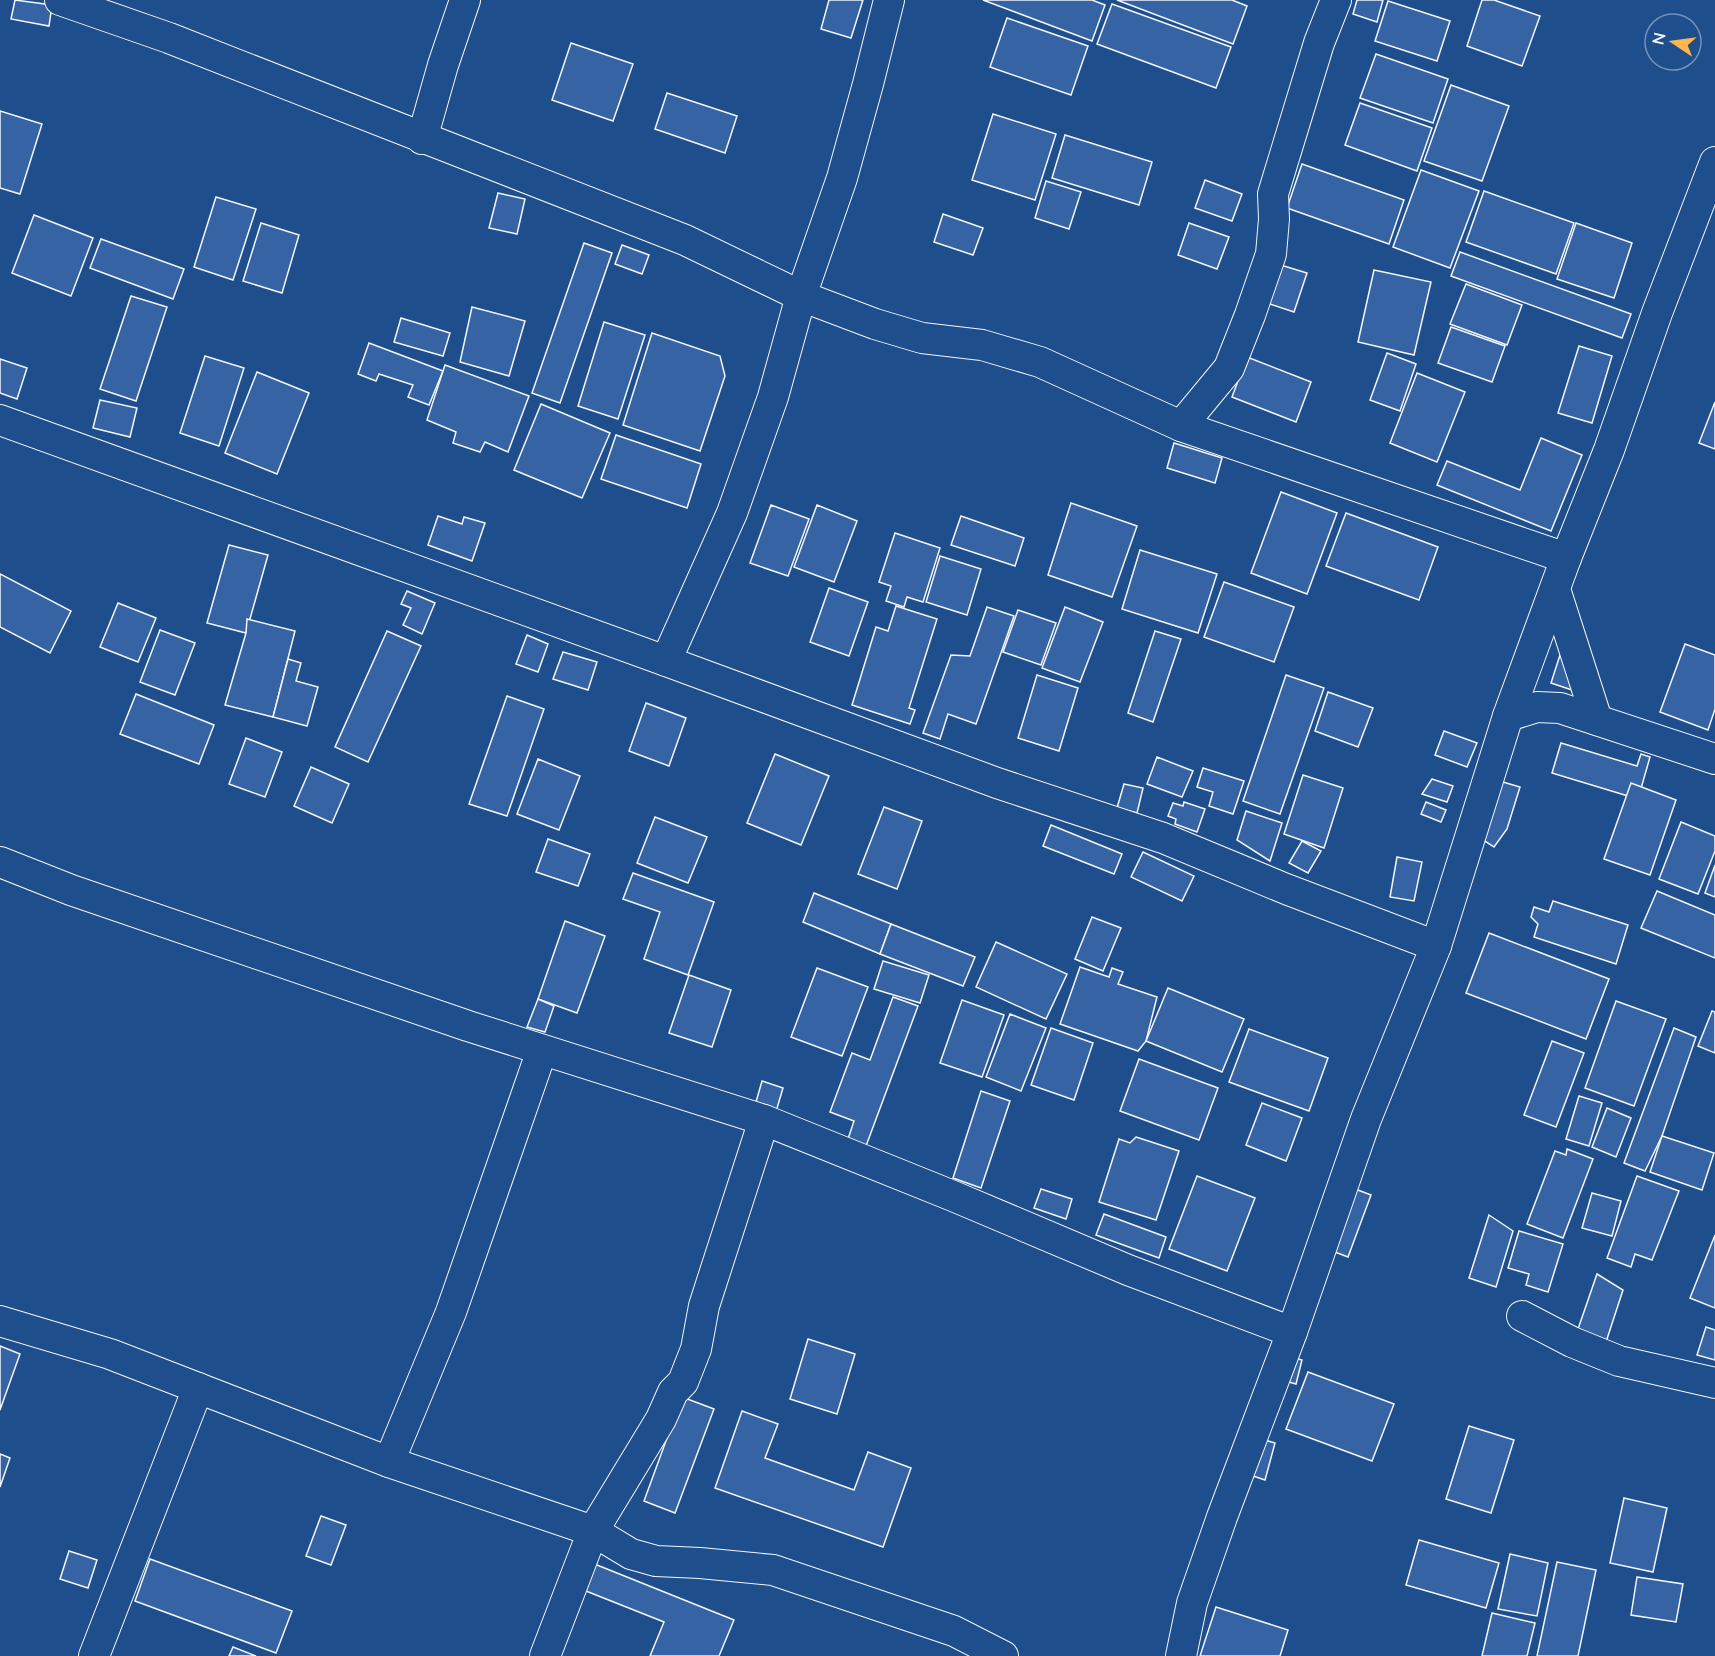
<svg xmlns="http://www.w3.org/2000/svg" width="1715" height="1656" font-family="'Nunito Sans',sans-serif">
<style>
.building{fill:#3563a3;stroke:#f2f6ff;stroke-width:1.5}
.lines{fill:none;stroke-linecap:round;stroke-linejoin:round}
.minor-casing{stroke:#f2f6ff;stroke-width:32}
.minor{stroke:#1f4e8c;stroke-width:30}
</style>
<rect width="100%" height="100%" fill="#1f4e8c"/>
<g class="building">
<path d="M15,0l37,5 -3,21 -38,-7z"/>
<path d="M829,0h34l-12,38 -30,-9z"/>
<path d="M983,0h109l13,5 -13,36z"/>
<path d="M1117,0h115l15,6 -14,38z"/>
<path d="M1357,0h26l-6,22 -24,-8z"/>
<path d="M1482,0h12l46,16 -18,50 -55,-20z"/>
<path d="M1388,1l62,20 -13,40 -62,-20z"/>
<path d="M1112,4l119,43 -15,41 -119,-44z"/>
<path d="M1007,18l81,28 -17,49 -81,-28z"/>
<path d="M571,43l62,21 -20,57 -61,-21z"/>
<path d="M1376,54l72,25 -15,44 -73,-25z"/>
<path d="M1451,85l58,21 -27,75 -58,-20z"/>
<path d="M667,93l70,23 -12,37 -70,-24z"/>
<path d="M1360,103l72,25 -15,43 -72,-26z"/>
<path d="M0,111l42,13 -22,70 -20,-6z"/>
<path d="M993,114l63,20 -21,66 -63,-20z"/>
<path d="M1065,135l87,27 -13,43 -87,-27z"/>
<path d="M1302,164l102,36 -15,44 -102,-36z"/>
<path d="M1421,170l58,21 -29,77 -57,-21z"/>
<path d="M1205,180l37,14 -10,27 -37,-13z"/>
<path d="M1046,181l35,11 -12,37 -34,-11z"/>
<path d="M1484,191l90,32 -18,51 -90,-32z"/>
<path d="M498,193l27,6 -8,35 -28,-6z"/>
<path d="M216,197l40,12 -23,71 -39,-13z"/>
<path d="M943,214l40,14 -10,27 -39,-13z"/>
<path d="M34,215l59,23 -22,58 -59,-23z"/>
<path d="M261,223l38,12 -17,58 -39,-12z"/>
<path d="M1189,223l40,14 -12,32 -39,-14z"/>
<path d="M1576,223l56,20 -18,55 -57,-19z"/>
<path d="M101,239l83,30 -11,30 -83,-31z"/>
<path d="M584,243l28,10 -52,150 -28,-10z"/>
<path d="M622,245l27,10 -7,19 -27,-10z"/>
<path d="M1460,252l171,62 -9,24 -171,-62z"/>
<path d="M1274,263l33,10 -13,39 -33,-11z"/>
<path d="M1374,270l57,12 -17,73 -56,-13z"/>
<path d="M1466,284l56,21 -15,40 -57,-21z"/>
<path d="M131,296l36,11 -31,94 -36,-12z"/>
<path d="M472,307l53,14 -16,55 -49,-14z"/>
<path d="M401,318l49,15 -7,23 -49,-14z"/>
<path d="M604,322l41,13 -27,84 -40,-13z"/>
<path d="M1451,327l54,19 -13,36 -54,-19z"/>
<path d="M652,333l68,23 5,20 -25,75 -77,-26z"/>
<path d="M369,343l74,28 -14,34 -21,-8 5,-12 -34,-11 -3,7 -18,-7z"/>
<path d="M1579,346l33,10 -20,67 -34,-10z"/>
<path d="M1387,353l29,11 -16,47 -30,-11z"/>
<path d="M205,356l39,12 -25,78 -39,-13z"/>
<path d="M1247,357l64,25 -15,40 -64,-25z"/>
<path d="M0,359l27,9 -10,31 -17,-6z"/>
<path d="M445,365l84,31 -21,56 -23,-10 -5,10 -27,-9 3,-11 -29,-12z"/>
<path d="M257,372l52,21 -32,81 -52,-21z"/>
<path d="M1417,373l48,19 -28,70 -47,-19z"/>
<path d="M100,400l37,8 -7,29 -37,-9z"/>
<path d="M1715,402v47l-16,-6z"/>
<path d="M541,404l69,29 -28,65 -68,-28z"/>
<path d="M616,435l85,29 -14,44 -86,-29z"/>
<path d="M1541,438l41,17 -31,76 -114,-46 10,-24 73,29z"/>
<path d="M1174,443l48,15 -7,25 -48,-15z"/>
<path d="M1281,492l56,21 -30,81 -56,-21z"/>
<path d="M1071,503l66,23 -25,71 -64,-22z"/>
<path d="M771,505l38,14 -21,57 -38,-13z"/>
<path d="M817,505l40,16 -23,61 -40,-15z"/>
<path d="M1346,513l92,34 -19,53 -93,-34z"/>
<path d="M438,516l24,8 2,-7 21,6 -13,38 -44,-16z"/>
<path d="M961,516l63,22 -9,28 -64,-21z"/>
<path d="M895,533l45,15 -17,54 -16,-5 -3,10 -18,-6 5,-15 -12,-4z"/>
<path d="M229,545l39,10 -22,78 -39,-10z"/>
<path d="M1140,550l77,24 -19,59 -76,-24z"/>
<path d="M940,556l41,13 -14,46 -41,-13z"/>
<path d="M0,574l71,37 -21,42 -50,-26z"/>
<path d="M1224,582l70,25 -20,55 -70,-25z"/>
<path d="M829,588l39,14 -19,54 -39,-14z"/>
<path d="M407,591l28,12 -13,31 -19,-9 8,-17 -10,-4z"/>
<path d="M118,603l38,15 -18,44 -38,-15z"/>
<path d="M896,606l41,13 -28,89 6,2 -5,14 -58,-19 24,-78 12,4z"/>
<path d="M987,607l27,9 -38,108 -28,-10 -8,25 -17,-6 28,-78 19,1z"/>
<path d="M1065,607l38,15 -23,60 -38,-14z"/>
<path d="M1018,610l38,13 -15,42 -38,-13z"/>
<path d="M247,619l48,12 -22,86 -48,-12 21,-72z"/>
<path d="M160,630l35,13 -20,52 -35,-13z"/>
<path d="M387,631l34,15 -53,116 -33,-15z"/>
<path d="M1155,631l26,8 -28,83 -25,-9z"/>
<path d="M527,635l21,9 -10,28 -22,-8z"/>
<path d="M1685,644l30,11v54l-7,21 -48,-18z"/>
<path d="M563,652l34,10 -9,28 -35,-11z"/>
<path d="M1560,655l27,10 -9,27 -27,-9z"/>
<path d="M288,659l13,4 -5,18 22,6 -11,39 -34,-9z"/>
<path d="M1037,675l41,13 -19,63 -41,-13z"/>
<path d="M1286,675l38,13 -44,126 -37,-13z"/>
<path d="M1328,692l45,16 -15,39 -43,-16z"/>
<path d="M136,694l78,31 -15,39 -79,-30z"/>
<path d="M507,696l37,13 -37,107 -38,-12z"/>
<path d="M646,703l40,15 -17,48 -40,-15z"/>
<path d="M1444,731l33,12 -10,24 -32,-12z"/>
<path d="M246,738l36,14 -17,45 -36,-13z"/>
<path d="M1561,743l76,23 4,-12 9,3 -12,42 -86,-26z"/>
<path d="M775,754l54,22 -28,69 -54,-22z"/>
<path d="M1157,757l36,14 -11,26 -35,-13z"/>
<path d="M538,759l42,17 -21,54 -42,-16z"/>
<path d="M311,767l38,17 -17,39 -38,-17z"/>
<path d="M1203,768l41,13 -11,33 -24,-8 4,-14 -16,-5z"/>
<path d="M1303,775l40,13 -19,60 -40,-14z"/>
<path d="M1432,779l21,7 -6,16 -25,-8z"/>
<path d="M1496,780l24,7 -13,42 -13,18 -11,-7z"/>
<path d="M1631,783l45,17 -26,75 -46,-16z"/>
<path d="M1124,784l19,4 -6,25 -20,-5z"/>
<path d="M1184,802l21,7 -8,23 -22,-8 1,-5 -8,-3 5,-13 10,3z"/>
<path d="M1426,802l20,8 -5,12 -20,-8z"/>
<path d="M884,807l38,14 -25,68 -39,-15z"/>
<path d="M1246,811l36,12 -12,38 -33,-21z"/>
<path d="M655,817l52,20 -19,46 -51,-20z"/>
<path d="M1681,822l34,14v15l-17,43 -39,-15z"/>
<path d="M1051,825l71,29 -8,20 -71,-28z"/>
<path d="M548,839l42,15 -12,32 -42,-14z"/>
<path d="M1302,841l19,10 -13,22 -19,-10z"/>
<path d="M1143,852l51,24 -12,25 -51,-24z"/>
<path d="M1397,857l25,5 -8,39 -24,-4z"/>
<path d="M1715,865v32l-10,-4z"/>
<path d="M633,873l81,29 -26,73 -44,-16 16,-47 -37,-13z"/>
<path d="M1657,891l58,24v43l-74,-30z"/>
<path d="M814,893l77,31 -11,30 -77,-32z"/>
<path d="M1553,901l75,24 -12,39 -82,-27 4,-13 -7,-7 3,-10 15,5z"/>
<path d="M1092,917l29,11 -18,43 -28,-12z"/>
<path d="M565,921l40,15 -28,77 -39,-14z"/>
<path d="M891,924l84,33 -12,29 -83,-32z"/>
<path d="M1489,933l120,46 -23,60 -120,-46z"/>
<path d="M996,942l71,32 -21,45 -70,-32z"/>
<path d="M883,961l46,14 -9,28 -46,-14z"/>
<path d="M1080,967l29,10 3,-9 11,4 -5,12 39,13 -11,44 -8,10 -78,-27z"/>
<path d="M817,968l51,19 -26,69 -51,-19z"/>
<path d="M689,975l42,15 -19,57 -43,-14z"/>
<path d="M1168,988l76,31 -22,53 -76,-31z"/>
<path d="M893,997l25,9 -52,140 -18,-7 6,-18 -24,-9 22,-59 18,7z"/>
<path d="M538,999l16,7 -9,26 -18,-5z"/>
<path d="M962,1000l42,15 -22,62 -42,-14z"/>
<path d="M1616,1001l50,18 -32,87 -49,-18z"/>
<path d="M1712,1011l3,1v41l-17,-7z"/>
<path d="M1010,1014l36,14 -25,63 -35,-14z"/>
<path d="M1051,1028l42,15 -19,57 -43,-15z"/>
<path d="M1674,1028l22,9 -34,99 -17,35 -21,-8z"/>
<path d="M1249,1029l79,29 -19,53 -80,-29z"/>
<path d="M1552,1041l32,12 -28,74 -32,-12z"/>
<path d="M1139,1059l79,29 -19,52 -79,-29z"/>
<path d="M762,1081l21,7 -8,27 -21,-6z"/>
<path d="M981,1091l29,10 -29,87 -28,-10z"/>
<path d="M1579,1096l23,7 -13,43 -23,-7z"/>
<path d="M1262,1103l40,15 -16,43 -40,-16z"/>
<path d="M1607,1108l24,10 -15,39 -24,-10z"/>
<path d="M1662,1136l52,17 -12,37 -52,-18z"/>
<path d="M1136,1137l43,14 -23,69 -57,-18 20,-63 11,4z"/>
<path d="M1567,1149l26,10 -30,79 -36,-14 28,-73 11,4z"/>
<path d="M1197,1176l58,22 -28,73 -58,-22z"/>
<path d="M1637,1176l42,15 -27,69 -17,-6 -4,13 -24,-9z"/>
<path d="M1350,1187l21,8 -23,62 -21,-8z"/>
<path d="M1041,1189l31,10 -6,20 -32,-11z"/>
<path d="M1592,1193l29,8 -9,35 -30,-8z"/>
<path d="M1104,1214l62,23 -7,21 -63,-23z"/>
<path d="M1489,1215l24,16 -17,56 -27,-9z"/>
<path d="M1519,1231l44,13 -15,48 -22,-7 3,-11 -21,-6z"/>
<path d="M1715,1235v73l-25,-10z"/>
<path d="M1597,1274l26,16 -17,52 -29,-10z"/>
<path d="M1706,1327l9,3v30l-18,-5z"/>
<path d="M808,1339l47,15 -18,60 -47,-15z"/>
<path d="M0,1346l20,8 -20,56z"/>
<path d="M1288,1356l14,4 -6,24 -14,-4z"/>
<path d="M1308,1372l86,32 -22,57 -86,-32z"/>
<path d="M682,1397l32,12 -39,104 -31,-12z"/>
<path d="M742,1411l36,13 -13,34 89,32 14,-38 43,16 -28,79 -168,-59z"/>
<path d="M1469,1426l45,14 -23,73 -45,-14z"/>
<path d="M1261,1439l14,4 -10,37 -15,-5z"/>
<path d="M0,1454l10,4 -10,29z"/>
<path d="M1624,1498l43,10 -14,64 -43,-9z"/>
<path d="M321,1516l25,9 -15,40 -25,-9z"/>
<path d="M1419,1540l80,23 -13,45 -80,-23z"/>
<path d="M69,1551l28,9 -9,28 -28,-9z"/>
<path d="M1510,1554l38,9 -11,53 -39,-7z"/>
<path d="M150,1559l142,52 -16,42 -141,-52z"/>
<path d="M1557,1562l39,8 -18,86h-41z"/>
<path d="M592,1563l142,57 -15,36h-69l14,-34 -83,-33z"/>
<path d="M1637,1577l46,7 -7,38 -45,-7z"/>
<path d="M1216,1607l72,23 -8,26h-80z"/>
<path d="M1492,1613l43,10 -8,33h-45z"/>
<path d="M233,1647l23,9h-27z"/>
</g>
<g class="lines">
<defs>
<g id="minor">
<path d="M60,0l109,38 516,202 116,56 74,28 47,14 60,7 58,17 141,64 385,132"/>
<path d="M422,139l21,-74 22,-65"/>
<path d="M0,420l666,241 331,122 166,55 123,51 150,57"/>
<path d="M1181,426l48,-58 21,-53 21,-61 3,-35 -1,-25 46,-151 17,-43"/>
<path d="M1555,589l42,131"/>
<path d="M666,661l66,-148 41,-116 28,-101 41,-118 26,-94 21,-84"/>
<path d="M1508,716l29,-9 23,1 155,51"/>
<path d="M0,862l71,28 397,136 296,94 189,76 175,74 164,62"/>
<path d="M1522,1316l50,26 47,19 96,22"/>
<path d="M0,1321l110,33 279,108 204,69 38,23 25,7 44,2 73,7 181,61 49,25"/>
<path d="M389,1462l62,-150 91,-262"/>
<path d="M94,1656l104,-268"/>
<path d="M545,1656l48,-125 68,-112 12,-27 10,-10 13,-33 8,-43 60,-186"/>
<path d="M1181,1656l11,-53 30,-86 70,-185 74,-213 70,-173 72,-230 58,-158 43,-108 48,-137 58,-151"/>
</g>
</defs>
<use href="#minor" class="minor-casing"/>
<use href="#minor" class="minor"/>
</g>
<g transform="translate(1673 42) rotate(283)"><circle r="28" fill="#1f4e8c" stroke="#7391ba" stroke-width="1.5"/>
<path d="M0-4.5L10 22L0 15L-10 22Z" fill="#ffb74d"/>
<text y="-9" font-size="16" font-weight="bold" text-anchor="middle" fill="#f2f6ff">N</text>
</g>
</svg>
